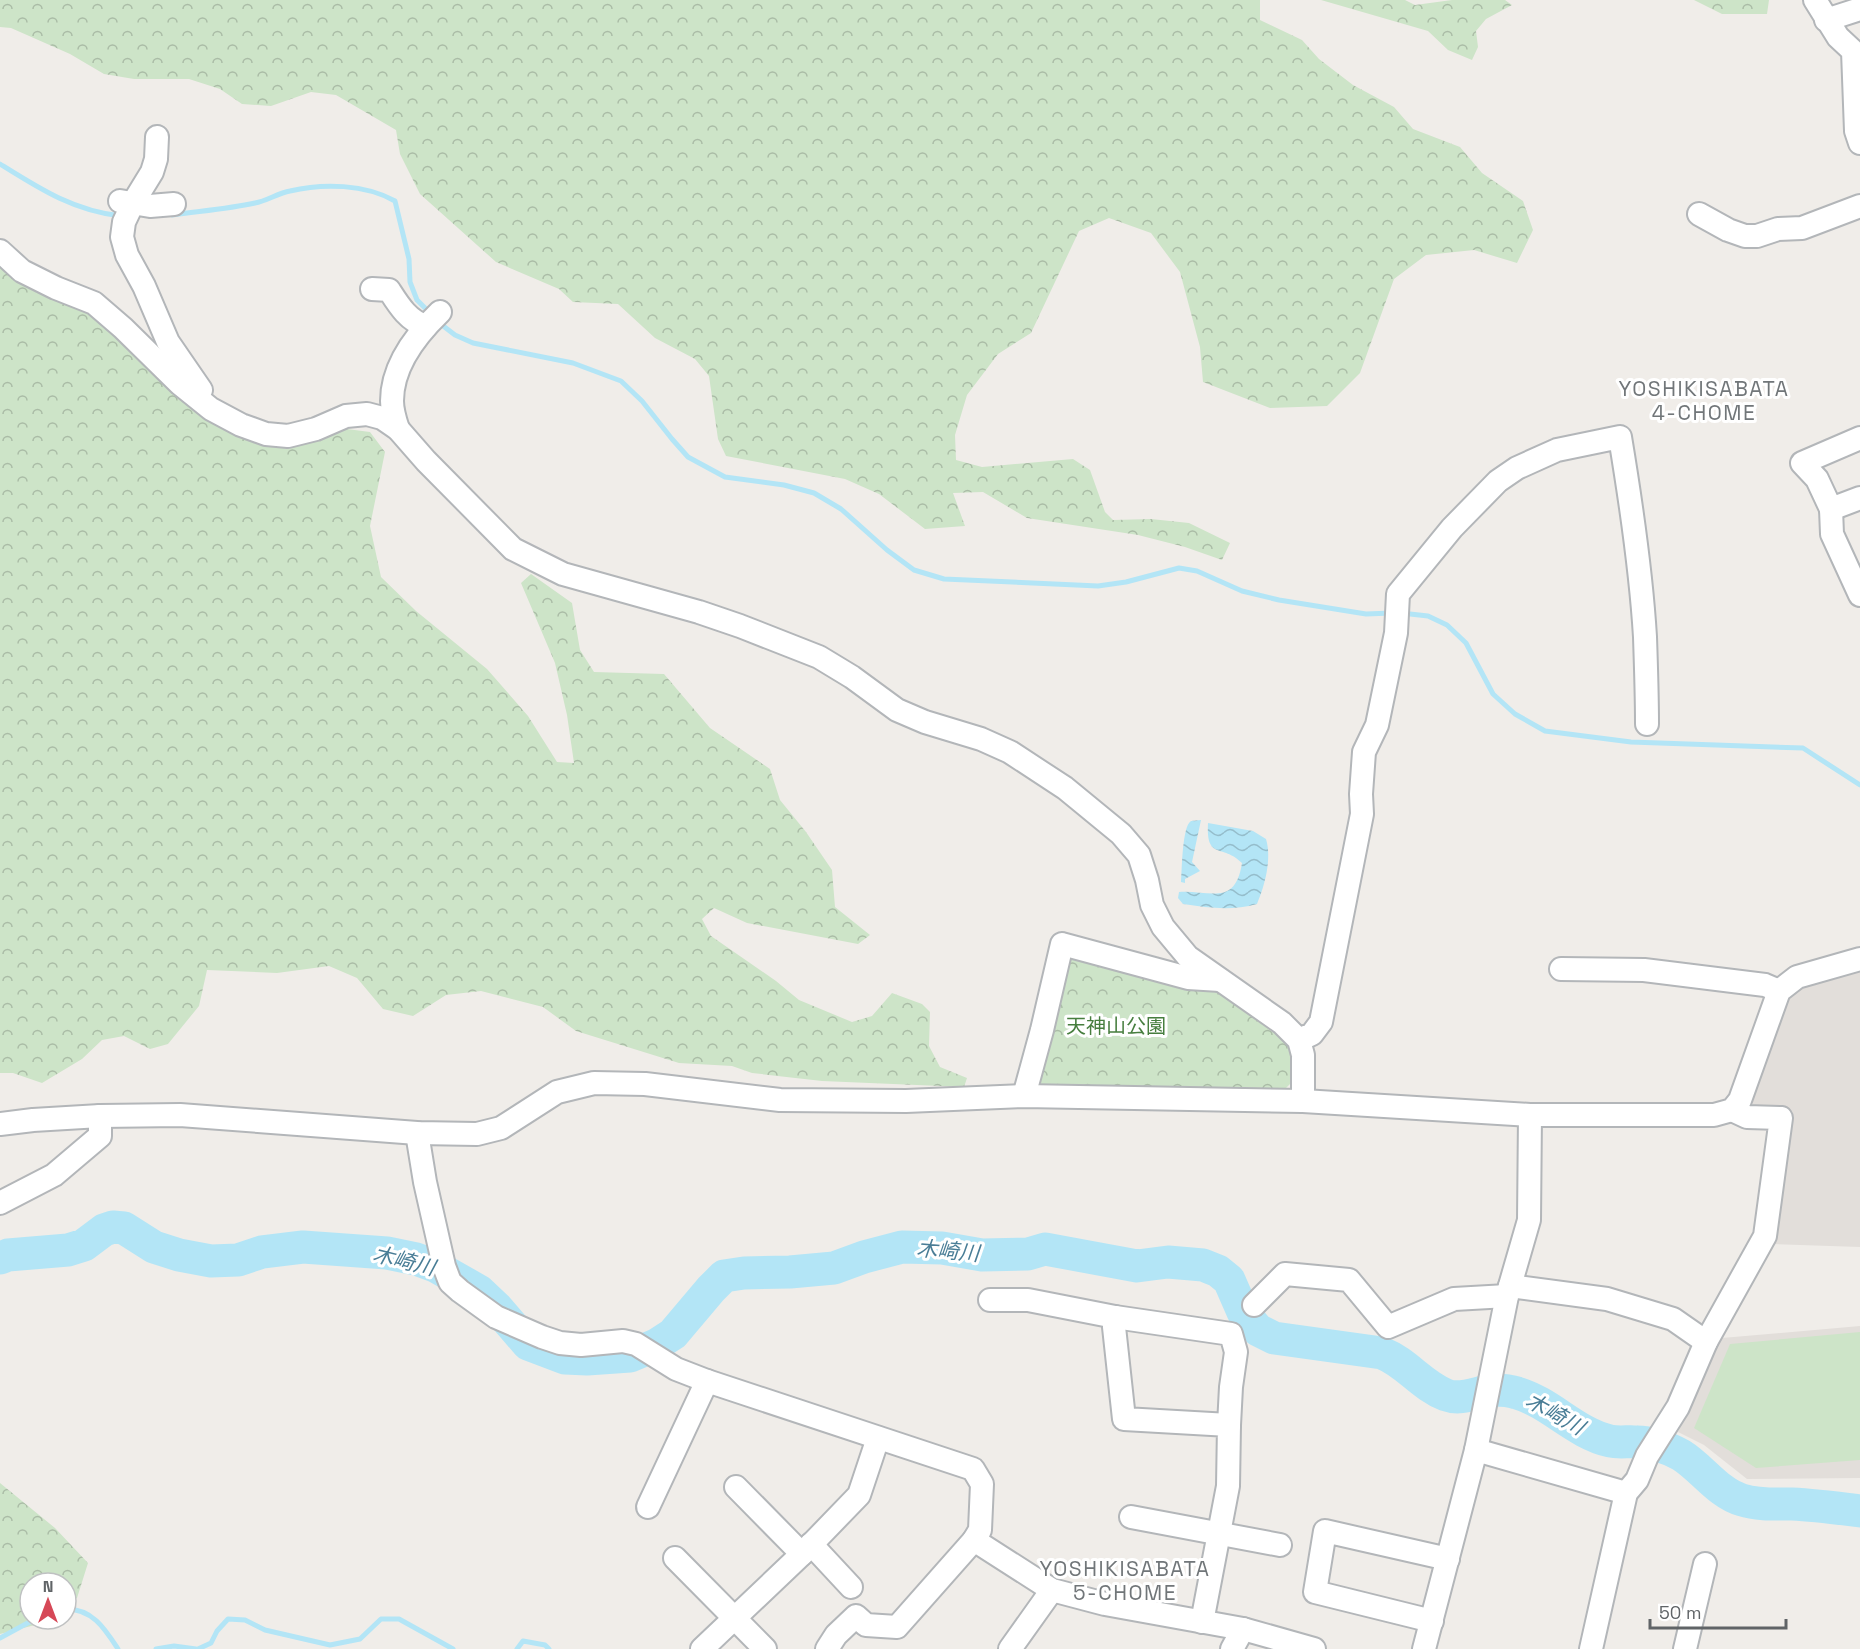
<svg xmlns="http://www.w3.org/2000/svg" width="1860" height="1649" font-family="'Space Grotesk','Noto Sans JP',sans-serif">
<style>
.education{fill:#e2deda}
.forest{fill:url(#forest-crowns)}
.pitch{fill:#cde4c8}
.water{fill:url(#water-waves)}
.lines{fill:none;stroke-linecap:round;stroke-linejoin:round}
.stream{stroke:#b3e5f6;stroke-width:5}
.river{stroke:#b3e5f6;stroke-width:33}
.minor-casing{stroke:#b3b6b9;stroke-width:26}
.minor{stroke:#fff;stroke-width:22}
.labels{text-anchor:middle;stroke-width:6;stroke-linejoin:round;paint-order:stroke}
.park-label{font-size:20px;fill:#477e3f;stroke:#fff}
.neighbourhood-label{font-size:21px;letter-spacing:1.5px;fill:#717679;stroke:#fff}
.water-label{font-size:21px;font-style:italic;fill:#497d96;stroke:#fff}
</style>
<defs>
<pattern id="forest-crowns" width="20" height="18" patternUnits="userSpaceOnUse" patternTransform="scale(1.5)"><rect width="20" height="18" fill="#cde4c8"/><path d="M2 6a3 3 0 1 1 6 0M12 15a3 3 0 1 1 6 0" fill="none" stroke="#aabca6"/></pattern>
<pattern id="water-waves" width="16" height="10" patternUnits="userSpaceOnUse" patternTransform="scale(1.5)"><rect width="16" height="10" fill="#b3e5f6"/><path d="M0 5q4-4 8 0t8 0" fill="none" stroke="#95bdcb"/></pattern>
</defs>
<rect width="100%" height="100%" fill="#f0ede9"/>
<g class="education">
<path d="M1860,966v281l-91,-3 20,-133h-37l3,-28 30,-84 10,-11z"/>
<path d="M1860,1326v152l-113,1 -43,-34 -26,-13 44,-94z"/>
</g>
<g class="forest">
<path d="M0,0h1260v20l42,20 17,19 34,26 41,22 19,22 47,18 22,26 41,28 10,29 -16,33 -43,-13 -48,5 -32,24 -34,94 -33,33 -57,2 -67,-26 -3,-35 -20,-75 -29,-39 -42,-15 -30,13 -48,102 -33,21 -31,41 -12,40 1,25 26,7 91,-8 17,11 15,42 8,8 38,-1 38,4 41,20 -8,17 -37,-13 -47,-12 -111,-17 -44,-26 -30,1 12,33 -40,3 -46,-35 -34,-15 -119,-23 -8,-17 -9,-63 -14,-17 -40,-21 -37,-34 -45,-2 -14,-13 -63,-27 -76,-68 -20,-40 -4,-24 -60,-35 -25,-3 -40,14 -29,-2 -22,-15 -31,-10h-55l-30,-5 -34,-20 -59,-26 -11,-1z"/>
<path d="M1321,0h84l10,5 37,-5h53l7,5 -26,14 -10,12 2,16 -6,13 -24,-10 -20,-19z"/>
<path d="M1694,0h75l-2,14h-45z"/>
<path d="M0,264l106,59 54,54 62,52 40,14 38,1 47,-15 23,3 15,20 -15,74 11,51 35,34 71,58 41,47 29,46 17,1 -7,-48 -12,-52 -34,-80 10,-9 41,29 8,47 14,22 70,2 46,54 60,41 10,31 26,32 26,38 3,37 35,28 -12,9 -111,-21 -33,-15 -12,11 9,17 65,45 23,19 53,22 20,-6 20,-23 30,11 8,8 -1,34 11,21 27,11 -3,9 -142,-6 -70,-8 -20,-7 -53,-3 -103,-32 -33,-24 -62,-16 -35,4 -33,21 -30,-7 -26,-31 -28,-12 -52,7 -70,-3 -8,36 -31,38 -18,5 -26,-13 -22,4 -20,19 -40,24 -29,-10h-13z"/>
<path d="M1066,952l152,34 71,50 6,16 -3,30 -12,12 -243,-10z"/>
<path d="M0,1483l55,45 33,35 -11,35 -11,7v-22h-36v36h14l-9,6 -35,9z"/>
</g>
<path class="pitch" d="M1860,1332v128l-104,8 -62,-40 36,-84z"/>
<g class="water">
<path d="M1201,820l-9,42 8,9 -15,8v4l-4,-1c1,-11 1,-56 10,-61 1,0 9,-1 10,-1z"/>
<path d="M1208,823l45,8 13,8c6,20 -1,46 -9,65 -25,7 -48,4 -74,0l-5,-6 1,-6c31,-2 56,15 63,-29 -20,-20 -36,-2 -34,-40z"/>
</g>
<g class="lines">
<g class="stream">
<path d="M0,164c40,25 74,47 121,52"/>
<path d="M172,215c28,-4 56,-6 83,-12 12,-2 23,-10 35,-12 33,-8 75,-7 105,10l14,58 1,23 7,18 15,15"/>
<path d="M438,322l17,13 18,8 100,20 48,18 21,20 30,38 16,18 37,20 59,8 30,8 27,16 46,41 27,20 30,9 154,7 28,-4 53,-14 18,3 45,20 37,9 87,14 26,-1"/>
<path d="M1401,613l27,3 19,9 19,18 27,51 22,20 30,17 86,11 172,6 57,37"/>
<path d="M66,1609c27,0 39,20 52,40"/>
<path d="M0,1638l35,-19"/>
<path d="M156,1649l18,-3 22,3"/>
<path d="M198,1649l13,-6 6,-12 11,-12 17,1 20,10 65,15 30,-6 21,-20h18l54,30"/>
<path d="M517,1649l6,-8 22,4 4,4"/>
</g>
<path class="river" d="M0,1258l8,-3 60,-5 16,-5 20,-15 9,-3 11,1 30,19 25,8 32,6 27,-1 24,-8 41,-5 84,6 29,6 19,7 44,25 18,17 31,36 37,14 22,1 43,-3 26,-11 17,-11 38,-45 13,-13 20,-3 46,-1 44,-4 30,-11 38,-10 40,1 40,7 46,-1 17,-5 92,17 31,-4 35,3 15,6 11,9 14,32 15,18 16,8 108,15c25,10 39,32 64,42 16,6 33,-4 49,-5 6,0 16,1 22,3 34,10 58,40 93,48 9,2 19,0 27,1 14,0 31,6 44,13 21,13 37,38 61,45 16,5 34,4 50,4 23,1 45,4 68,7"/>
<defs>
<g id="minor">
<path d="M1815,0l23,37 15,14 3,80 4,12"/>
<path d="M1826,20l34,-11"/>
<path d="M157,137l-1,22 -4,13 -19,31 -9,19 -2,15 5,18 17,31 24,56 33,48"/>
<path d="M120,201l30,5 24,-2"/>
<path d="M1699,214l29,16 17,6h12l21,-7 24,-1 58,-22"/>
<path d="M0,251l22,20 34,17 38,15 29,25 57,56 31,25 30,16 25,9 22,2 28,-7 30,-13 21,-2 15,4 16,11 28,32 87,88 50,25 136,38 41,14 79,31 33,20 45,33 28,12 56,17 29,13 55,36 56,46 18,21 8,25 5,25 11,22 25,30 94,66 17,17 4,15v46"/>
<path d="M372,289l17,1c9,14 19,31 37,36"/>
<path d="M398,429c-3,-9 -6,-19 -6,-28 0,-35 24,-66 48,-89"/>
<path d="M1860,438l-58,25 15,16 14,30 29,-11"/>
<path d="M1831,509l1,25 28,61"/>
<path d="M1561,969l83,1 121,15 14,6"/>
<path d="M1299,1040l13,-6 9,-12 41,-208 -1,-20 3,-42 13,-27 19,-92 2,-39 54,-66 46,-47 19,-13 40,-18 63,-13c11,66 21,133 25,200 1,29 2,58 2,87"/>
<path d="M1024,1096l18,-66 20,-86 126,34 32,2"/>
<path d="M0,1124l33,-4 67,-4 80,-1 237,18 60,1 24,-6 56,-36 37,-9 51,1 135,16 126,1 118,-5 279,5 227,14h184l18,-5 8,-10 39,-109 18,-14 63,-18"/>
<path d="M417,1133l8,49 19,84 6,16 10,9 36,26 46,20 18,6 21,2 42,-4 13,3 40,25 31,12 266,88 9,15 -2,46 -6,10 78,50 53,14 138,25 71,20"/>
<path d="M0,1203l54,-28 46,-39v-20"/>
<path d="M1510,1286l97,13 66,20 33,23"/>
<path d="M990,1300h38l87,17 116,17 5,18 -5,35 -2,38"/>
<path d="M1254,1305l31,-31 64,6 39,47 66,-28 53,-3"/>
<path d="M1115,1317l-1,10 10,92 105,6 -1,61 -26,136"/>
<path d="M1476,1450l31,-154 22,-76 1,-105"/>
<path d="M736,1487l66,67"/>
<path d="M648,1507l59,-126"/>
<path d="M1131,1517l149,28"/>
<path d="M811,1544l40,43"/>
<path d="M675,1558l90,91"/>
<path d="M1432,1621l-117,-29 10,-61 123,28"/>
<path d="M702,1649l100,-95 57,-59 19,-57"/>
<path d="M827,1649l9,-14 20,-19 10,9 31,2 77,-87"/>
<path d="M1010,1649l42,-59"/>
<path d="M1232,1649l11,-20"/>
<path d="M1424,1649l52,-199 150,43"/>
<path d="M1591,1649l35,-156 11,-13 10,-24 31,-49 28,-65 59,-106 16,-118 -34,-1 -15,-7"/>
<path d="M1685,1649l20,-85"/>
</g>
</defs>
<use href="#minor" class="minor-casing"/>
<use href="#minor" class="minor"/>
</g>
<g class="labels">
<g class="park-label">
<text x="1116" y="1033">天神山公園</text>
</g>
<g class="neighbourhood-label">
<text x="1704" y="396">YOSHIKISABATA<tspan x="1704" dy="24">4-CHOME</tspan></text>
<text x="1125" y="1576">YOSHIKISABATA<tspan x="1125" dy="24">5-CHOME</tspan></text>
</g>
<g class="water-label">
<text transform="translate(948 1251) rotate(5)" y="7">木崎川</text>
<text transform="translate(404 1261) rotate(14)" y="7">木崎川</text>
<text transform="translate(1555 1414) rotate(29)" y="7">木崎川</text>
</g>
</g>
<g transform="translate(48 1601)"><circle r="28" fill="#ffffff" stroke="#bfc1c2" stroke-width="1.5"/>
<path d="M0-4.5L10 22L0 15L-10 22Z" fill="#d64857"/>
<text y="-9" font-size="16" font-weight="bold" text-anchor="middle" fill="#606467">N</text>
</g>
<path d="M1650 1619v9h136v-9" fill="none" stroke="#606467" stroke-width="3"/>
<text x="1659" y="1619" font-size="18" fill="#606467" stroke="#ffffff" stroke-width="4.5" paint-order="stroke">50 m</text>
</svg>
